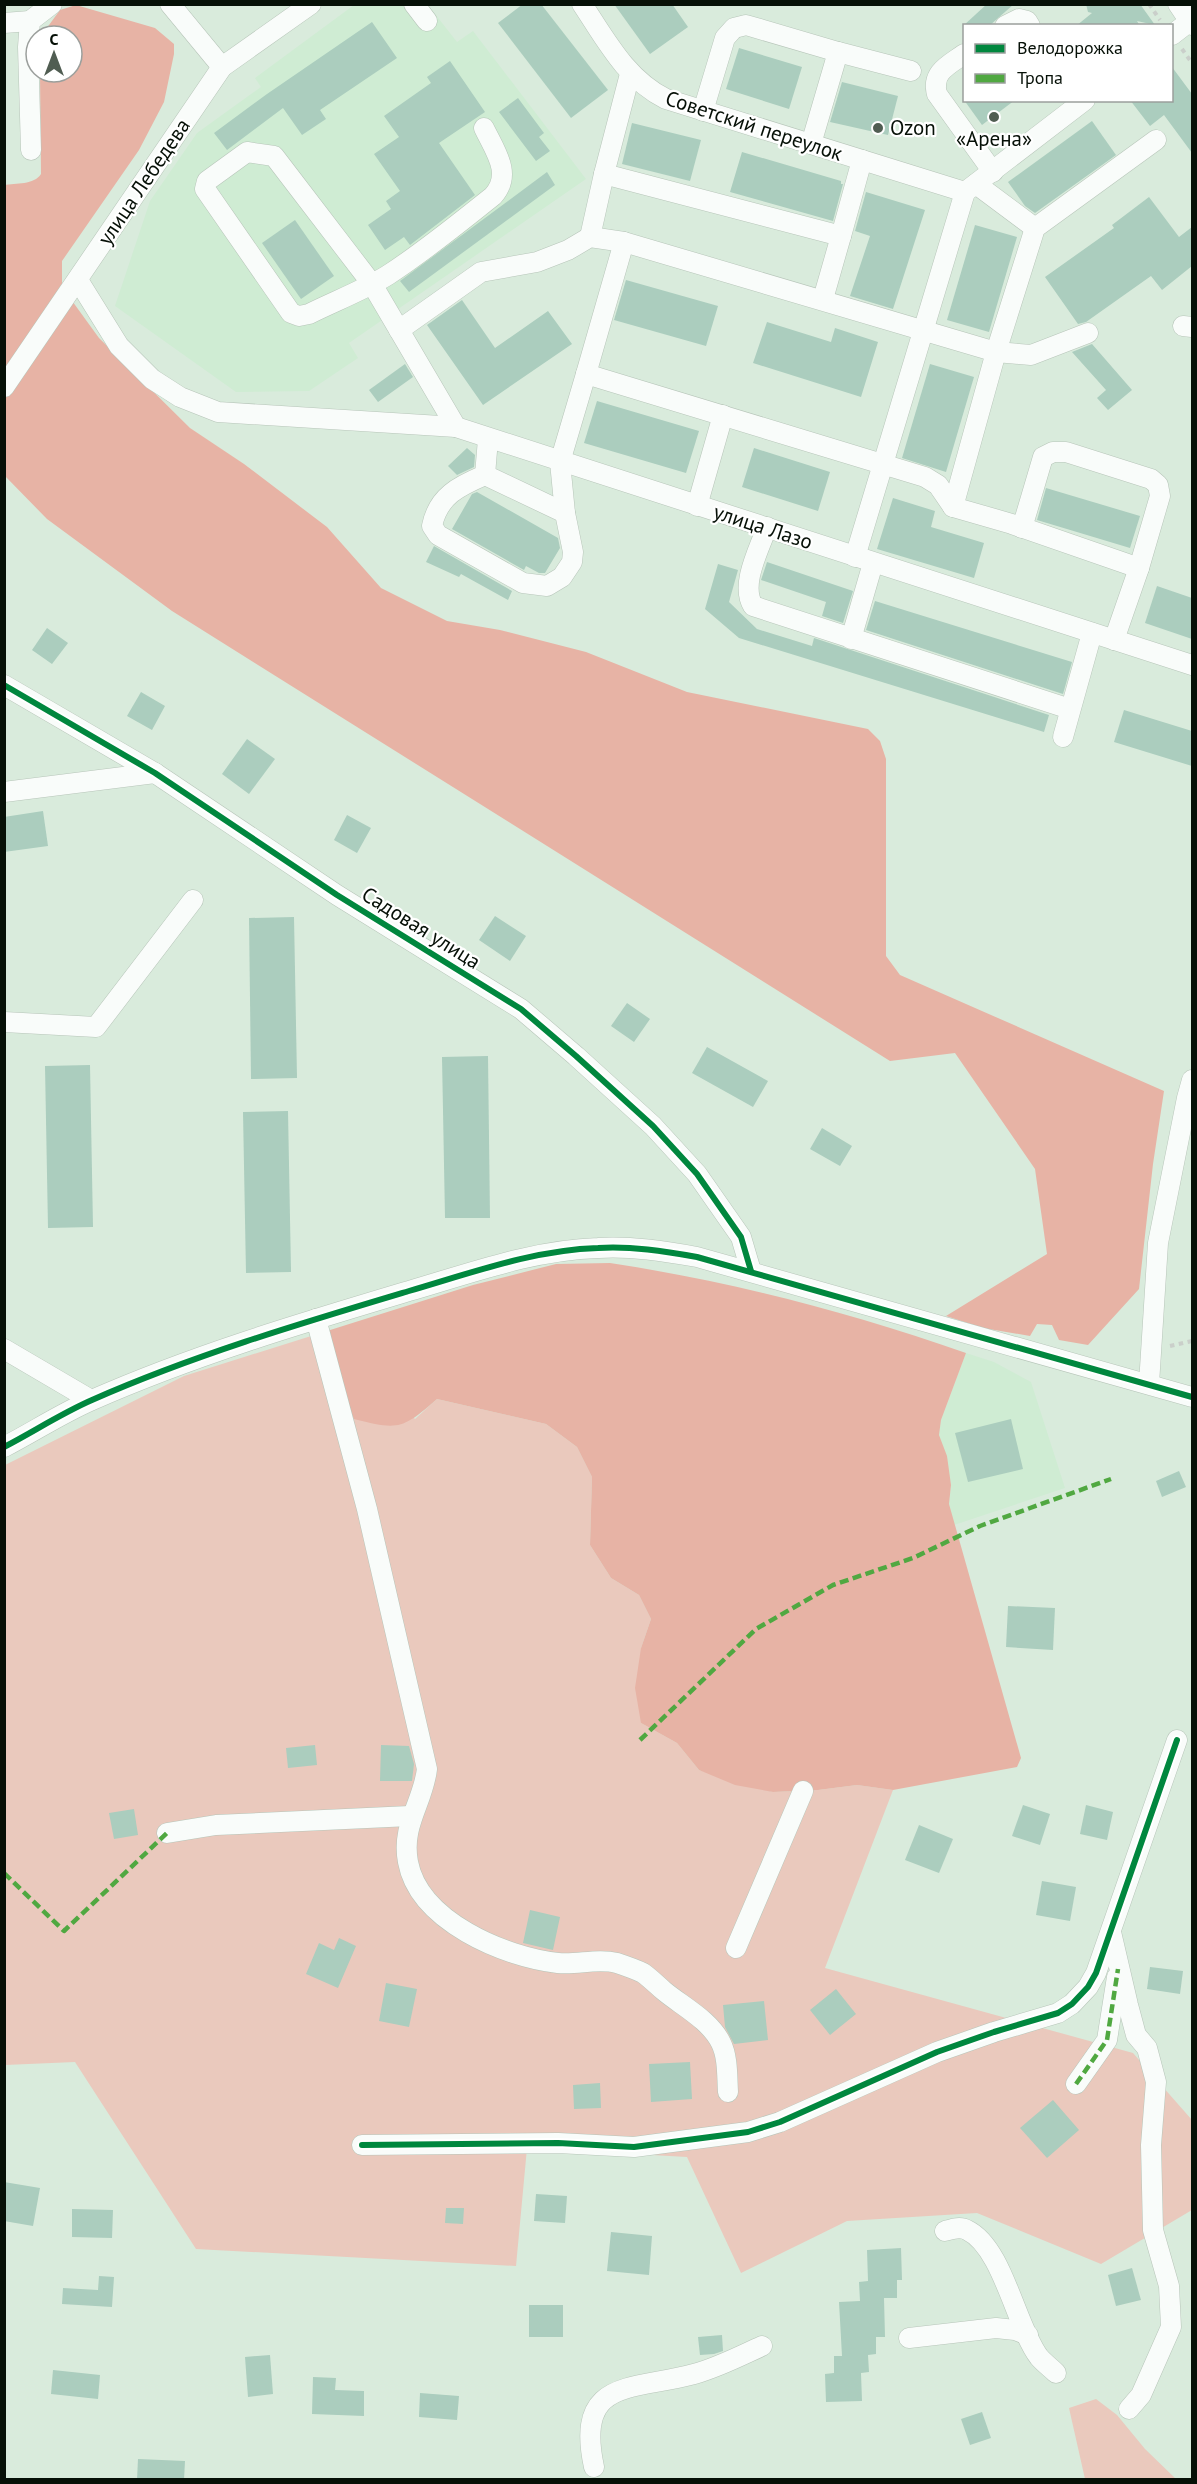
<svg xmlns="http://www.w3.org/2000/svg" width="1197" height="2484" font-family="'PT Sans',sans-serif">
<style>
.built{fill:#cfecd3}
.green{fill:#eac9bd}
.forest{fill:#e7b3a5}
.building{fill:#abcdbe}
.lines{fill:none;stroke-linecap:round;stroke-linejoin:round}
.minor-casing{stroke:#b7c5b9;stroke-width:21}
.path{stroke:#cacfca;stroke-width:4;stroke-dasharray:4.5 4.5;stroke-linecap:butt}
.minor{stroke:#f9fcfa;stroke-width:20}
.quiet{stroke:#50a841;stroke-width:4.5;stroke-dasharray:9 4.5;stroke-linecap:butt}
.cycleway-casing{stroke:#fff;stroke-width:10}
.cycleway{stroke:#00873e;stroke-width:6}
.poi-dot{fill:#505d52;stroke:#fff;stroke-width:2}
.labels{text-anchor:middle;stroke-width:4.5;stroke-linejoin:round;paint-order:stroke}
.street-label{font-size:21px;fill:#061007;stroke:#fff}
.poi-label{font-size:21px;fill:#061007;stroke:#fff;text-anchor:start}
</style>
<rect width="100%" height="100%" fill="#d9ebdc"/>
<g class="built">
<path d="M354,5h74l29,37 16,-11 113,148 -237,164 9,15 -49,33 -73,1 -121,-86 35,-105 47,-68 64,-46 -6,-9z"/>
<path d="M966,1353l28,9 37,20 34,106 -111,37 -5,-21 2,-19 -12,-50 2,-15z"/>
</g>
<g class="green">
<path d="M327,1331l88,88 22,-20 109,25 31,23 15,30 -2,68 21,33 28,17 12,24 -10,29v75l36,20 22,27 74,22 45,-2 39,-5 36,5 -68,178 308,85 59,67v90l-91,54 -124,-51 -130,8 -106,52 -54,-116 -160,-9 -11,118 -320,-17 -121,-187 -70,3v-600l179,-89z"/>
<path d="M1096,2399l21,16 28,34 31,30h-91l-16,-71z"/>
</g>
<g class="forest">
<path d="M76,5l79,23 19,16v10l-10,48 -25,48 -77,111v26l37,51 91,90 54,36 83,63 54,61 66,33 53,9 86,22 101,40 181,37 12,12 6,18v197l14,19 264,116 -11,73 -14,125 -51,56 -29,-5 -7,-15 -15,-1 -7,12 -47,-8 -37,-12 101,-62 -12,-85 -80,-116 -65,8 -718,-450 -125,-92 -42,-43 -1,-291c12,-2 30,0 37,-11l-1,-102h32v-36h-31l19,-26z"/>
<path d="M610,1263c124,19 238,49 356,90l-25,67 -2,15 8,21 4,29 -2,19 72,254 -4,9 -124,23 -36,-5 -39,5 -45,2 -38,-7 -36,-15 -22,-27 -36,-20 -6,-35 6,-40 10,-29 -12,-24 -28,-17 -21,-33 2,-68 -15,-30 -31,-23 -109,-25c-35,31 -39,31 -83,20l-16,-38 -11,-50 146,-46 83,-21z"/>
</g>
<g class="building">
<path d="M523,4h18l67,86 -37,28 -73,-95z"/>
<path d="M614,4h58l16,23 -38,27z"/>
<path d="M987,4h27l-25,22h-26z"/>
<path d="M1086,4h54l15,21 -18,-4 3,5h-64l16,-13 -4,-1z"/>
<path d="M372,22l25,36 -77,52 6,9 -24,16 -19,-27 -56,42 -13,-17 53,-39z"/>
<path d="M739,48l63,19 -13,42 -63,-20z"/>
<path d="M450,61l35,51 -46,31 36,52 -65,50 -6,-8 -19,13 -17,-25 23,-16 -5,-8 14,-10 -26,-37 25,-17 -15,-21 47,-33 -4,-6z"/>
<path d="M1172,67l20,27v59l-28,-38 -14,11 -20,-26h42z"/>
<path d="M842,82l56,14 -10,39 -58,-13z"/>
<path d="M518,98l26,35 -5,4 11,14 -14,10 -37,-49z"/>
<path d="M964,100h51l-33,25z"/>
<path d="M1092,121l24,34 -81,58 -10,-7 -17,-24z"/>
<path d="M632,123l69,17 -11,41 -68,-17z"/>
<path d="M742,152l99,29v3h2l-10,37 -103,-29z"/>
<path d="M547,172l8,13 -146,107 -9,-11z"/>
<path d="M866,192l59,18 -32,99 -43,-13 20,-60 -15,-5z"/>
<path d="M1149,197l30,40 13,-10v39l-30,24 -11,-14 -65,46 -8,2 -33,-47 69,-49 -2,-3z"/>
<path d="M295,220l39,56 -33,23 -39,-56z"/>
<path d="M975,225l42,12 -28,95 -42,-12z"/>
<path d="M626,280l92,26 -12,40 -92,-26z"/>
<path d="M462,300l33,48 53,-37 24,33 -89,61 -56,-80z"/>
<path d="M767,322l64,20 4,-14 43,14 -17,55 -108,-34z"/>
<path d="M1092,344l40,46 -24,20 -11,-12 9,-8 -34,-38z"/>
<path d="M405,364l8,13 -35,25 -9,-12z"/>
<path d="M930,364l44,13 -28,95 -44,-14z"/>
<path d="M597,401l102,30 -13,42 -102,-30z"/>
<path d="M467,448l8,7 -1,12 -17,8 -9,-9z"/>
<path d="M754,448l76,24 -12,39 -76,-24z"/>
<path d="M1046,488l94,28 -10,32 -93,-28z"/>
<path d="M477,492l81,46 2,10 -15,25h-6l-13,-7 -2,4 -72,-41 20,-35z"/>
<path d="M893,498l42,13 -4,16 53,16 -10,35 -97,-29z"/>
<path d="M434,546l78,45 -4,9 -47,-26 -2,3 -33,-15z"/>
<path d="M767,562l86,29 -10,32 -21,-7 4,-14 -65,-22z"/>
<path d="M718,564l20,6 -9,32 28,27 55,17 2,-8 235,77 -5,17 -305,-94 -34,-29z"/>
<path d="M1157,586l35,12v41l-47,-16z"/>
<path d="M875,601l197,61 -9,32 -197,-64z"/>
<path d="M47,628l21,15 -16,21 -20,-14z"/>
<path d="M141,692l24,14 -13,24 -25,-14z"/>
<path d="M1124,710l68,21v35l-78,-24z"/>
<path d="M247,739l28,20 -26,35 -27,-20z"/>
<path d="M43,811l5,35 -44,6v-35z"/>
<path d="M347,815l24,13 -14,25 -23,-13z"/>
<path d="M495,916l31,20 -16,25 -31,-21z"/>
<path d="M294,917l3,161 -46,1 -2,-161z"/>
<path d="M627,1003l23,16 -16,23 -23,-16z"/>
<path d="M707,1047l61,34 -15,26 -61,-34z"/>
<path d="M488,1056l2,162h-45l-3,-161z"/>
<path d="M90,1065l3,162 -45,1 -3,-162z"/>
<path d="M288,1111l3,161 -45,1 -3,-161z"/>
<path d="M822,1128l30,18 -12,20 -30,-17z"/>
<path d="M1011,1419l12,50 -55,13 -13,-49z"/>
<path d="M1179,1471l7,16 -24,10 -6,-16z"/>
<path d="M1008,1606l47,2 -2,42 -47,-3z"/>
<path d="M315,1745l2,20 -29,3 -2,-20z"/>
<path d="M381,1745l28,1 5,18 -2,17h-32z"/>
<path d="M1023,1805l27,9 -10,31 -28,-9z"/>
<path d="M1086,1805l27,7 -6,28 -27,-6z"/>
<path d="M134,1809l4,26 -24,4 -5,-26z"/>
<path d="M919,1825l34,14 -14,34 -34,-13z"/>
<path d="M1042,1881l34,6 -6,34 -34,-6z"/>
<path d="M530,1910l30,7 -7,33 -30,-7z"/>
<path d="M339,1938l17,8 -18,42 -32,-14 13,-31 15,7z"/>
<path d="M1150,1967l33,4 -3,23 -33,-5z"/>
<path d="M386,1983l31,6 -8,38 -30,-6z"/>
<path d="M836,1989l20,25 -26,21 -20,-25z"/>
<path d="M764,2001l4,39 -34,4 -9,-17 -2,-22z"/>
<path d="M690,2062l2,37 -41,3 -2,-38z"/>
<path d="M600,2083l1,25 -27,1 -1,-24z"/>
<path d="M1053,2100l26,30 -32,28 -27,-30z"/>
<path d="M4,2182l36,6 -7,38 -29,-5z"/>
<path d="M536,2194l31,2 -2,27 -31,-2z"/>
<path d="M446,2208h18l-1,16 -18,-1z"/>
<path d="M72,2209l41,1 -1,28 -40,-1z"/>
<path d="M611,2232l41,4 -3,39 -42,-4z"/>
<path d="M901,2248l1,32h-5v18h-13l1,39h-9v17l-8,1 1,17 -8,1 1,28 -36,1 -1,-28 9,-1v-17h8l-3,-54 21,-1 -1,-19 9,-1 -1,-31z"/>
<path d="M1132,2268l9,32 -25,6 -8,-31z"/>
<path d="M99,2276l15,1 -2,30 -50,-3 1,-16 35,2z"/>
<rect x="529" y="2305" width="34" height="32"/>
<path d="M722,2335l1,16 -9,3 -14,1 -2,-18z"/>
<path d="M270,2355l3,39 -25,3 -3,-40z"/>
<path d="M53,2370l47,5 -2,24 -47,-5z"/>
<path d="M313,2377l23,1 -1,12 29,1v25l-52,-2z"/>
<path d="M420,2393l39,3 -2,24 -38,-3z"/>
<path d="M982,2412l9,26 -21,7 -9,-26z"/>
<path d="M138,2459l47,2 -1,19h-47z"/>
</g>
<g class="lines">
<defs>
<g id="minor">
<path d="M170,4l52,63"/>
<path d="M414,4l13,17"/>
<path d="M582,4c24,36 44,75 84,95l299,93"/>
<path d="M1178,4l14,21"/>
<path d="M4,23l26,-2"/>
<path d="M1005,26l14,-7 8,2 3,5"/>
<path d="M1172,35l18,-14"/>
<path d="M838,52l73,19"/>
<path d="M964,54c-15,11 -33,18 -27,40l56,78"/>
<path d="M630,74l-26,100 237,62 -18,63"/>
<path d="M703,111l22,-73 9,-10 12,-3 92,27 -27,92"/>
<path d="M484,128c11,23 29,46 9,68 -34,27 -68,55 -105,79 -24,15 -53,26 -79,39l-10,2 -8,-3 -86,-124 2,-8 40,-29 27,4 98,128 84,143 736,238"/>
<path d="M31,150l-3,-103 2,-26 22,-17"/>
<path d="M976,184l59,44"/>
<path d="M965,192l120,-92"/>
<path d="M841,236l21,-76"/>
<path d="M590,237l14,-63"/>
<path d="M78,280l41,66 33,33 28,18 38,15 238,15"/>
<path d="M1183,326l9,1"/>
<path d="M399,330l82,-58 56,-10 31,-12 22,-13 34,5 372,110 35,3 57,-22"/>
<path d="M586,374l38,-132"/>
<path d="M4,387l218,-320 89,-63"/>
<path d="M488,439l-3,36c-26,11 -47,21 -53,51l6,9 85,48 24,3 15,-9 10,-15 1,-10 -8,-39 -5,-51 26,-88 339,103 13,8 15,22 59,17 127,44 -25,72"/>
<path d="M485,475l80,38"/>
<path d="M697,506l26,-91"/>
<path d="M953,507l43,-155 39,-124 121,-88"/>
<path d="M767,527c-8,23 -27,57 -14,79l317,103"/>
<path d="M1022,528l21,-71 10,-5h13l85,27 7,6 2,11 -21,72"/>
<path d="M855,557l110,-365"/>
<path d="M851,639l22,-76"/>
<path d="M4,685l151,88 182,122 184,114 55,47 77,70 44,48 44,63 10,34"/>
<path d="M1063,737l29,-104"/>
<path d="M4,792l151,-19"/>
<path d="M4,1022l92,5 97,-127"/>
<path d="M316,1319l51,190 60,260c-4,34 -26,56 -19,93 11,59 96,95 150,101 20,2 39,-5 59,0 9,3 18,6 26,10 7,5 14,12 21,18 18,15 46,29 57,52 7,14 6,33 7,49"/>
<path d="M4,1349l87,51"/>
<path d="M1149,1384l9,-141 29,-145 5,-18"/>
<path d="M4,1447c29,-15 58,-34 88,-47 102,-45 210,-77 317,-109 62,-18 124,-41 189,-43 33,-2 66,3 99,9l495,140"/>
<path d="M167,1833l49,-8 194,-9"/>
<path d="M1111,1932l17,73 8,30 11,13 9,34 -5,63 2,85 16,56 2,41 -30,68 -12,14"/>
<path d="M736,1948l67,-157"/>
<path d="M1076,2084l31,-44 10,-63"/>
<path d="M362,2145l196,-2 76,4 114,-15 32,-10 157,-70 57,-20 64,-19 14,-9 16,-17 8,-14 81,-233"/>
<path d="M945,2231c7,-2 15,-5 22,-1 36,17 49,97 72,127 5,6 12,11 17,16"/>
<path d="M909,2338l87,-10 19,2 13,5"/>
<path d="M594,2467c-19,-89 37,-76 100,-93 23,-6 46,-18 68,-28"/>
</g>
</defs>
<use href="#minor" class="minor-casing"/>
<g class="path">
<path d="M1149,4l11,16"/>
<path d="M1182,49l10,14"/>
<path d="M1170,1346l22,-5"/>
</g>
<use href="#minor" class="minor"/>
<g class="quiet">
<path d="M640,1740l116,-111 77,-44 80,-27 67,-32 131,-47"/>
<path d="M4,1873l60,58 103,-98"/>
<path d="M1076,2084l31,-44 11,-71"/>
</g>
<defs>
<g id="cycleway">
<path d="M4,685l151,88 182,122 184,114 55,47 77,70 44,48 44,63 10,34"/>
<path d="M4,1447c29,-15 58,-34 88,-47 102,-45 210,-77 317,-109 62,-18 124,-41 189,-43 33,-2 66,3 99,9l495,140"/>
<path d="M362,2145l196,-2 76,4 114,-15 32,-10 157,-70 57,-20 64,-19 14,-9 16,-17 8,-14 81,-233"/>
</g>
</defs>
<use href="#cycleway" class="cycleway-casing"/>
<use href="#cycleway" class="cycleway"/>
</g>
<g class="poi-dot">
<circle cx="994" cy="117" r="6"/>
<circle cx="878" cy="128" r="6"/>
</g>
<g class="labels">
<g class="street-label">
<text transform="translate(754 126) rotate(18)" y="7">Советский переулок</text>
<text transform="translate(144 182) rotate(-56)" y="7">улица Лебедева</text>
<text transform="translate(763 527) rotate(18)" y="7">улица Лазо</text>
<text transform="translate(421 928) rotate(32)" y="7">Садовая улица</text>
</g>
<g class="poi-label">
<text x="890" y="135">Ozon</text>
<text x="994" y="146" text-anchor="middle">«Арена»</text>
</g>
</g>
<rect width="1197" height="2484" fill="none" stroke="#061007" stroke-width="12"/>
<rect x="963" y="24" width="210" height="78" fill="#ffffff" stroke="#9b9f9c" stroke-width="1.5"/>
<rect x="975" y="44" width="30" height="9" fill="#00873e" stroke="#9b9f9c" stroke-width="1.5"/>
<text x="1017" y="54" font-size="18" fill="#061007">Велодорожка</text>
<rect x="975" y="74" width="30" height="9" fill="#50a841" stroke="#9b9f9c" stroke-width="1.5"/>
<text x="1017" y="84" font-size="18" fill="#061007">Тропа</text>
<g transform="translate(54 54)"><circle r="28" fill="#ffffff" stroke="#9b9f9c" stroke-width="1.5"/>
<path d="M0-4.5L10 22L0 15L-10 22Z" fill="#505d52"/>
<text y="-9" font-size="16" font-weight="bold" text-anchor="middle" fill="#061007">С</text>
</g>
</svg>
